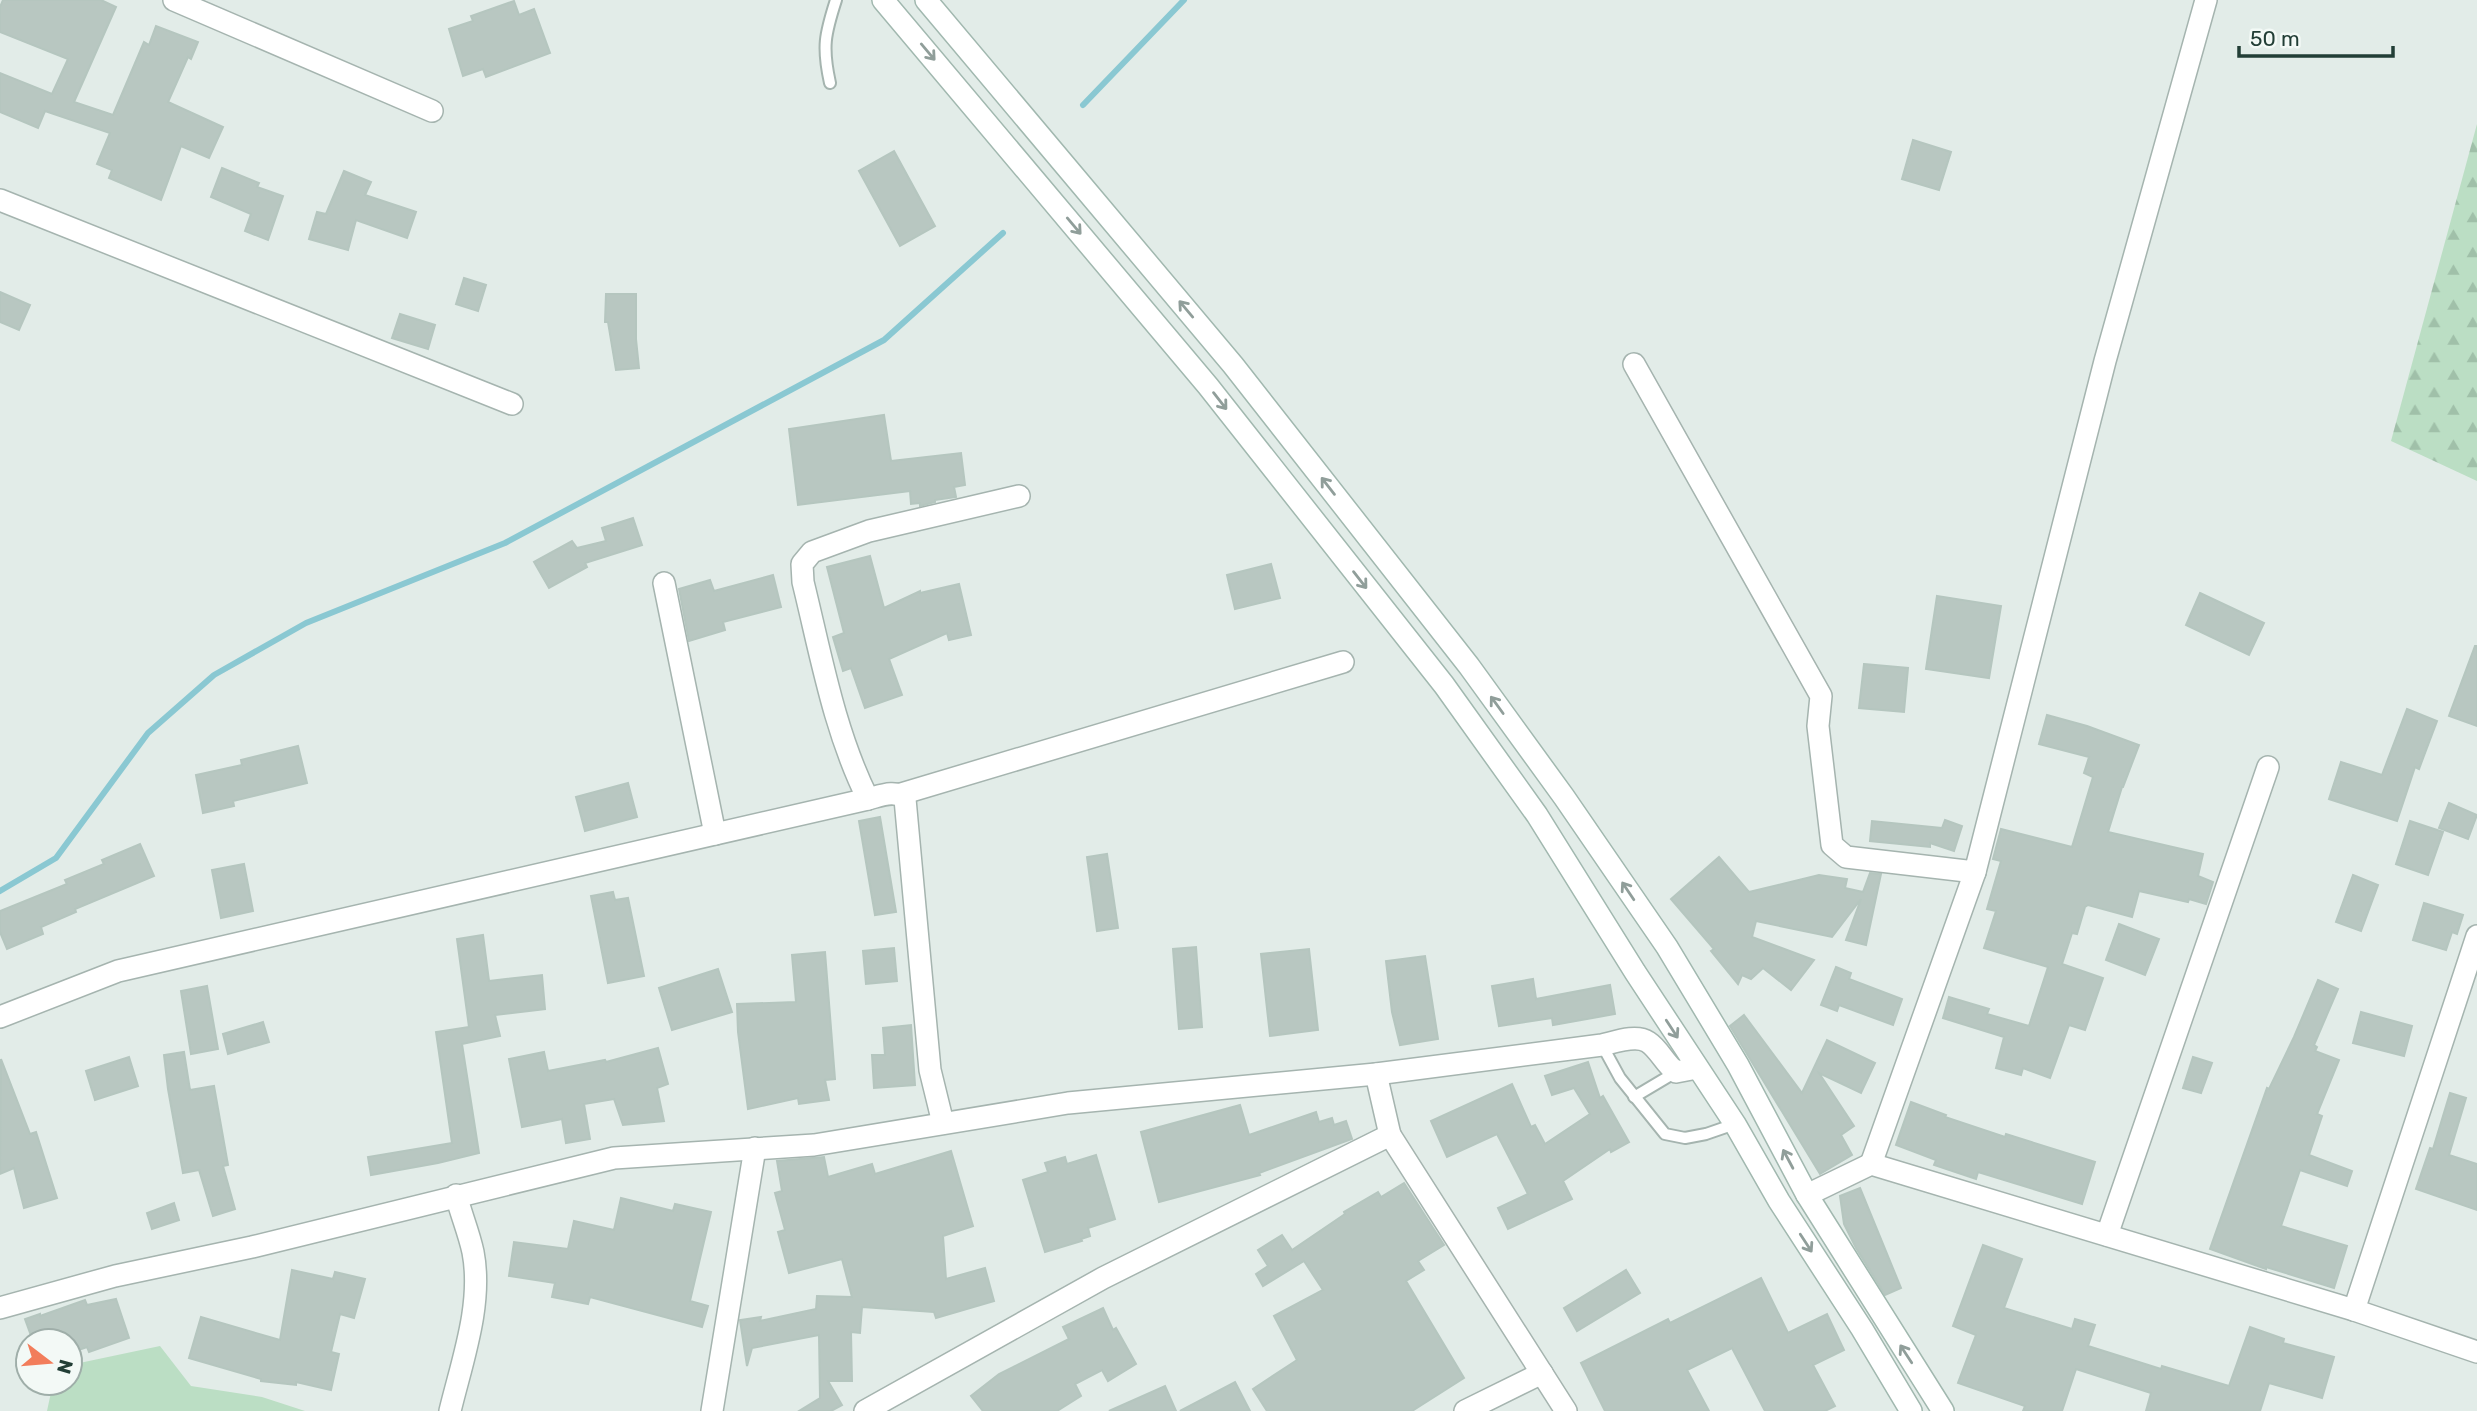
<svg xmlns="http://www.w3.org/2000/svg" width="2477" height="1411" font-family="Rubik,sans-serif">
<style>
.grass{fill:#bbdec4}
.forest{fill:url(#forest-firs)}
.lines{fill:none;stroke-linecap:round;stroke-linejoin:round}
.stream{stroke:#8ac8d2;stroke-width:6}
.building{fill:#b8c7c1;stroke:#b5c6bf;stroke-width:2}
.lane-casing{stroke:#a5b4af;stroke-width:14}
.street-casing{stroke:#a5b4af;stroke-width:24}
.secondary-casing{stroke:#a1b8af;stroke-width:24}
.lane{stroke:#fff;stroke-width:10}
.street{stroke:#fff;stroke-width:21}
.secondary{stroke:#fff;stroke-width:21}
.oneway{stroke:#909e9a}
</style>
<defs>
<pattern id="forest-firs" width="22" height="20" patternUnits="userSpaceOnUse" patternTransform="scale(1.75)"><rect width="22" height="20" fill="#bbdec4"/><path d="M5 1l3.5 6h-7zM16 11l3.5 6h-7z" fill="#a0c0a9"/></pattern>
</defs>
<rect width="100%" height="100%" fill="#e2ece8"/>
<path class="grass" d="M160,1346l31,40 71,11 43,14h-258l6,-28h17v-18z"/>
<path class="forest" d="M2477,124v357l-86,-40z"/>
<g class="lines">
<g class="stream">
<path d="M1083,105l101,-105"/>
<path d="M0,891l56,-33 92,-125 66,-58 92,-52 199,-80 379,-203 119,-107"/>
</g>
</g>
<g class="building">
<path d="M3,0h98l15,7 -42,95 39,13 31,-73 5,3 7,-19 42,16 -7,17 -3,-2 -20,45 55,25 -14,31 -28,-12 -20,54 -52,-22 3,-8 -15,-6 13,-31 -65,-22 -7,17 -38,-16v-39l52,21 16,-35 -68,-27v-25z"/>
<path d="M514,1l5,14 15,-6 16,44 -64,24 -3,-8 -20,7 -14,-47 24,-8 -2,-5z"/>
<path d="M1913,140l38,12 -12,38 -37,-11z"/>
<path d="M894,151l41,75 -35,20 -41,-75z"/>
<path d="M222,168l37,15 -2,4 26,9 -15,44 -23,-9 6,-17 -40,-17z"/>
<path d="M344,171l27,11 -6,13 51,17 -9,26 -51,-18 -8,30 -39,-11 8,-27 9,2z"/>
<path d="M464,278l22,7 -8,26 -22,-7z"/>
<path d="M0,292l30,13 -11,25 -19,-8z"/>
<path d="M606,294h30v45l3,29 -23,2 -8,-48h-3z"/>
<path d="M400,314l35,11 -7,24 -36,-11z"/>
<path d="M884,415l7,46 70,-8 4,32 -11,2 2,10 -21,3v2l-15,4v-3l-9,1 -1,-13 -112,14 -9,-76z"/>
<path d="M633,518l9,27 -57,18 2,4 -38,21 -15,-26 38,-21 5,7 29,-7 -4,-13z"/>
<path d="M870,556l14,52 36,-17v2l39,-9 12,51 -22,5 -2,-7 -58,26 13,36 -37,13 -14,-40 -8,3 -10,-34 11,-4 -17,-66z"/>
<path d="M1271,564l9,34 -45,11 -8,-34z"/>
<path d="M773,575l8,32 -58,15 2,8 -36,11 -10,-52 31,-9 4,11z"/>
<path d="M2200,593l64,30 -15,32 -63,-30z"/>
<path d="M1937,596l64,10 -12,72 -63,-9z"/>
<path d="M2475,646h2v80l-28,-10z"/>
<path d="M1864,664l44,4 -4,44 -45,-4z"/>
<path d="M2407,709l30,12 -18,48 -4,-2 -18,54 -68,-22 12,-37 41,13z"/>
<path d="M2047,715l40,11 52,19 -16,42h-1l-14,45 95,22 -5,22 15,6 -7,22 -17,-5 -1,3 -49,-11 -7,26 -44,-12 -3,2 -8,27 -5,-1 -10,31 41,14 -18,52 -16,-5 -19,53 -27,-10 -2,7 -25,-7 8,-31 -61,-19 6,-21 40,12 -2,5 42,12 19,-59 -64,-19 12,-37 -9,-2 14,-48 -8,-2 8,-30 71,18 21,-70 -9,-4 5,-16 -50,-13z"/>
<path d="M298,746l9,37 -74,18 1,5 -31,7 -7,-38 46,-10 -1,-5z"/>
<path d="M628,783l9,34 -52,14 -9,-34z"/>
<path d="M2449,803l28,12 -9,24 -29,-11z"/>
<path d="M880,817l16,95 -21,3 -16,-94z"/>
<path d="M1945,820l17,6 -8,25 -24,-8v4l-60,-6 2,-20 70,7z"/>
<path d="M2410,821l33,11 -15,43 -32,-11z"/>
<path d="M140,844l14,32 -79,33 1,3 -35,15 2,7 -36,15 -7,-17v-21l67,-27 -2,-4 39,-16 -2,-4z"/>
<path d="M1107,854l11,74 -21,3 -10,-74z"/>
<path d="M1719,857l30,35 70,-17 28,4 -2,9 18,4 7,-19 11,1 -15,71 -20,-5 15,-41 -29,38 -76,-16 -4,16 62,23 -23,30 -28,-22 -12,11 -9,-4 -4,9 -27,-33 3,-2 -43,-50z"/>
<path d="M244,864l9,47 -32,7 -9,-48z"/>
<path d="M2353,875l25,10 -17,46 -25,-9z"/>
<path d="M613,892l2,8 13,-2 16,78 -36,7 -17,-87z"/>
<path d="M2424,903l39,12 -6,19 -5,-2 -6,18 -33,-10z"/>
<path d="M2119,924l40,15 -14,36 -39,-15z"/>
<path d="M483,935l6,46 53,-6 3,34 -50,6 5,21 -38,8 17,109 -41,10 -67,12 -3,-18 84,-14 -16,-111 33,-5 -12,-88z"/>
<path d="M1196,947l6,80 -23,2 -6,-80z"/>
<path d="M894,948l3,33 -31,3 -3,-33z"/>
<path d="M1309,949l9,81 -48,6 -9,-82z"/>
<path d="M825,952l10,127 -10,1 4,20 -30,4 -1,-6 -50,11 -10,-77 -1,-28 59,-2 -4,-47z"/>
<path d="M1425,956l13,83 -38,6 -8,-33 -6,-51z"/>
<path d="M1836,967l15,6 -2,6 53,20 -9,26 -54,-20 -2,6 -16,-6z"/>
<path d="M718,969l14,43 -60,18 -13,-42z"/>
<path d="M1533,979l3,20 74,-14 5,29 -62,11 -1,-7 -53,8 -7,-40z"/>
<path d="M2318,980l20,9 -24,56 3,2 -2,4 24,9 -22,54 5,2 -13,39 43,16 -5,15 -47,-16 -19,56 66,20 -13,42 -68,-21v2l-56,-20 57,-161 2,1 25,-52z"/>
<path d="M207,986l11,63 -27,5 -10,-63z"/>
<path d="M2361,1012l51,14 -8,30 -51,-13z"/>
<path d="M1744,1015l58,78 25,-53 48,23 -14,30 -42,-20 35,53 -13,9 11,20 -32,19 -90,-148z"/>
<path d="M263,1022l6,20 -41,12 -5,-20z"/>
<path d="M911,1025l4,60 -41,3 -2,-33h13l-2,-27z"/>
<path d="M658,1048l10,36 -11,4 7,33 -41,4 -9,-26 -30,5 6,35 -24,4 -4,-24 -40,8 -13,-68 35,-7 4,19 57,-11 1,2z"/>
<path d="M184,1052l6,38 24,-4 14,79 -5,1 12,43 -22,7 -14,-46 -16,3 -15,-84 -4,-34z"/>
<path d="M129,1057l9,29 -43,14 -9,-29z"/>
<path d="M2193,1057l19,6 -11,30 -18,-5z"/>
<path d="M1,1059l29,75 6,-2 21,66 -33,10 -10,-40 -14,6z"/>
<path d="M1588,1062l12,36 3,-2 26,46 -18,10 -1,-3 -47,32 9,18 -64,30 -10,-21 30,-14 -31,-60 -50,23 -16,-36 81,-37 19,43 4,-2 10,19 45,-30 -16,-26 -22,7 -7,-19z"/>
<path d="M2450,1093l16,5 -17,57 28,9v46l-61,-21 14,-41 3,1z"/>
<path d="M1911,1102l35,13 -1,2 60,20 1,-3 89,28 -13,42 -104,-32 -2,7 -42,-14 2,-5 -40,-15z"/>
<path d="M1240,1105l9,30 67,-23 3,10 13,-4 2,7 12,-4 6,18 -93,34 1,2 -101,27 -18,-70z"/>
<path d="M951,1151l22,75 -30,10 3,43 39,-11 9,33 -58,17 -2,-6 -72,-5 -2,26 -9,-1 1,49h-24l14,24 -11,6h-32l21,-13 -1,-63 -67,13 -5,18 -7,-46 21,-3 -1,4 56,-12 1,-13 35,1 -10,-38 -53,14 -11,-41 7,-2 -10,-37 7,-2 -5,-30 47,-4 4,20 44,-13 3,10z"/>
<path d="M1096,1155l19,64 -27,9 2,8 -9,3 1,2 -37,11 -22,-72 25,-8 -3,-9 20,-6 2,7z"/>
<path d="M1404,1183l40,62 -26,16 6,9 -18,11 58,97 -52,33h-145l-14,-22 44,-29 -23,-44 49,-26 -19,-29 -41,25 -7,-12 12,-8 -10,-16 24,-15 10,15 53,-36 -1,-2 34,-20 3,5z"/>
<path d="M1860,1188l41,100 -16,7 -29,-47 -12,-24 -4,-28z"/>
<path d="M621,1198l52,13 2,-7 36,8 -21,89 18,5 -6,21 -112,-30 -2,7 -36,-7 3,-14 -46,-7 5,-34 54,7 6,-28 40,9z"/>
<path d="M174,1203l5,17 -27,9 -5,-16z"/>
<path d="M1983,1245l39,14 -18,49 68,21 3,-10 20,6 -7,21 73,23 1,-3 67,20 21,-59 34,12 -1,4 51,14 -12,41 -53,-15 -9,28h-114l5,-18 -75,-24 -14,42h-39l2,-5 -67,-23 18,-48 -23,-9z"/>
<path d="M292,1270l41,9 2,-7 30,7 -11,39 -14,-4 -9,38 8,2 -8,36 -35,-8v3l-35,-4v-2l-72,-21 12,-41 79,23z"/>
<path d="M1626,1270l14,23 -63,38 -13,-23z"/>
<path d="M1761,1278l27,55 39,-19 17,36 -31,15 22,41 -10,5h-60l-33,-63 -45,22 22,41h-104l-24,-48 87,-44 2,4z"/>
<path d="M116,1299l13,39 -40,14 -2,-5 -17,6v-12h-37l-8,-22 15,-5v2l45,-16 2,5z"/>
<path d="M1103,1308l10,22 3,-2 20,36 -28,17 -6,-11 -27,14 6,12 -24,15h-74l-12,-15 28,-22 70,-35 -6,-12z"/>
<path d="M1235,1382l15,29h-70z"/>
<path d="M1165,1386l11,25h-67z"/>
</g>
<g class="lines">
<defs>
<g id="lane">
<path d="M830,83c-8,-36 -5,-49 6,-83"/>
<path d="M1602,1045l18,33 45,56 20,4 21,-4 29,-10"/>
<path d="M1634,1097l42,-25"/>
</g>
<g id="street">
<path d="M174,0l258,111"/>
<path d="M0,200l512,204"/>
<path d="M1634,364l187,332 -3,30 14,119 14,12 129,15"/>
<path d="M664,583l51,251"/>
<path d="M901,794l442,-132"/>
<path d="M0,1017l118,-46 750,-172"/>
<path d="M943,1123l-13,-53 -25,-271c-9,-10 -25,-3 -37,0 -34,-68 -47,-144 -65,-217l-1,-18 10,-12 57,-21 150,-35"/>
<path d="M1390,1135l176,276"/>
<path d="M1871,1164l104,-292 130,-511 101,-361"/>
<path d="M1807,1195l64,-31 483,146 123,42"/>
<path d="M2107,1235l161,-468"/>
<path d="M0,1308l115,-32 137,-29 362,-89 200,-13 254,-42 308,-29 226,-29c13,-3 34,-11 46,-3 11,7 17,22 28,30l21,-4"/>
<path d="M2354,1310l123,-374"/>
<path d="M450,1411c12,-50 33,-107 23,-159 -4,-19 -12,-38 -17,-57"/>
<path d="M712,1411l43,-263"/>
<path d="M865,1411l238,-133 287,-143 -14,-61"/>
<path d="M1465,1411l77,-38"/>
</g>
<g id="secondary">
<path d="M883,0l325,386 236,299 93,130 98,157 100,152 44,77 83,128 49,82"/>
<path d="M926,0l307,365 236,301 95,131 103,150 71,118 69,130 136,216"/>
</g>
</defs>
<use href="#lane" class="lane-casing"/>
<use href="#street" class="street-casing"/>
<use href="#secondary" class="secondary-casing"/>
<use href="#lane" class="lane"/>
<use href="#street" class="street"/>
<use href="#secondary" class="secondary"/>
</g>
<defs><path id="oneway-shaft" d="M-6 0H5M1.5-3L5.5 0L1.5 3" fill="none" stroke-width="1.6" stroke-linecap="round" stroke-linejoin="round" transform="scale(1.75)"/></defs>
<g class="oneway">
<use href="#oneway-shaft" transform="translate(928 52) rotate(50)"/>
<use href="#oneway-shaft" transform="translate(1074 226) rotate(50)"/>
<use href="#oneway-shaft" transform="translate(1186 309) rotate(-130)"/>
<use href="#oneway-shaft" transform="translate(1220 401) rotate(52)"/>
<use href="#oneway-shaft" transform="translate(1328 486) rotate(-128)"/>
<use href="#oneway-shaft" transform="translate(1360 580) rotate(52)"/>
<use href="#oneway-shaft" transform="translate(1497 705) rotate(-126)"/>
<use href="#oneway-shaft" transform="translate(1628 891) rotate(-124)"/>
<use href="#oneway-shaft" transform="translate(1672 1029) rotate(57)"/>
<use href="#oneway-shaft" transform="translate(1788 1159) rotate(-118)"/>
<use href="#oneway-shaft" transform="translate(1806 1243) rotate(57)"/>
<use href="#oneway-shaft" transform="translate(1906 1354) rotate(-123)"/>
</g>
<g transform="translate(49 1362) rotate(106)"><circle r="33" fill="#f3f9f6" stroke="#9faea9" stroke-width="2"/>
<path d="M0-5L12 26L0 18L-12 26Z" fill="#f27d5b"/>
<text y="-10" font-size="19" font-weight="bold" text-anchor="middle" fill="#223e36">N</text>
</g>
<path d="M2239 46v10h154v-10" fill="none" stroke="#223e36" stroke-width="3.5"/>
<text x="2250" y="46" font-size="21" fill="#223e36" stroke="#f3f9f6" stroke-width="5" paint-order="stroke">50 m</text>
</svg>
